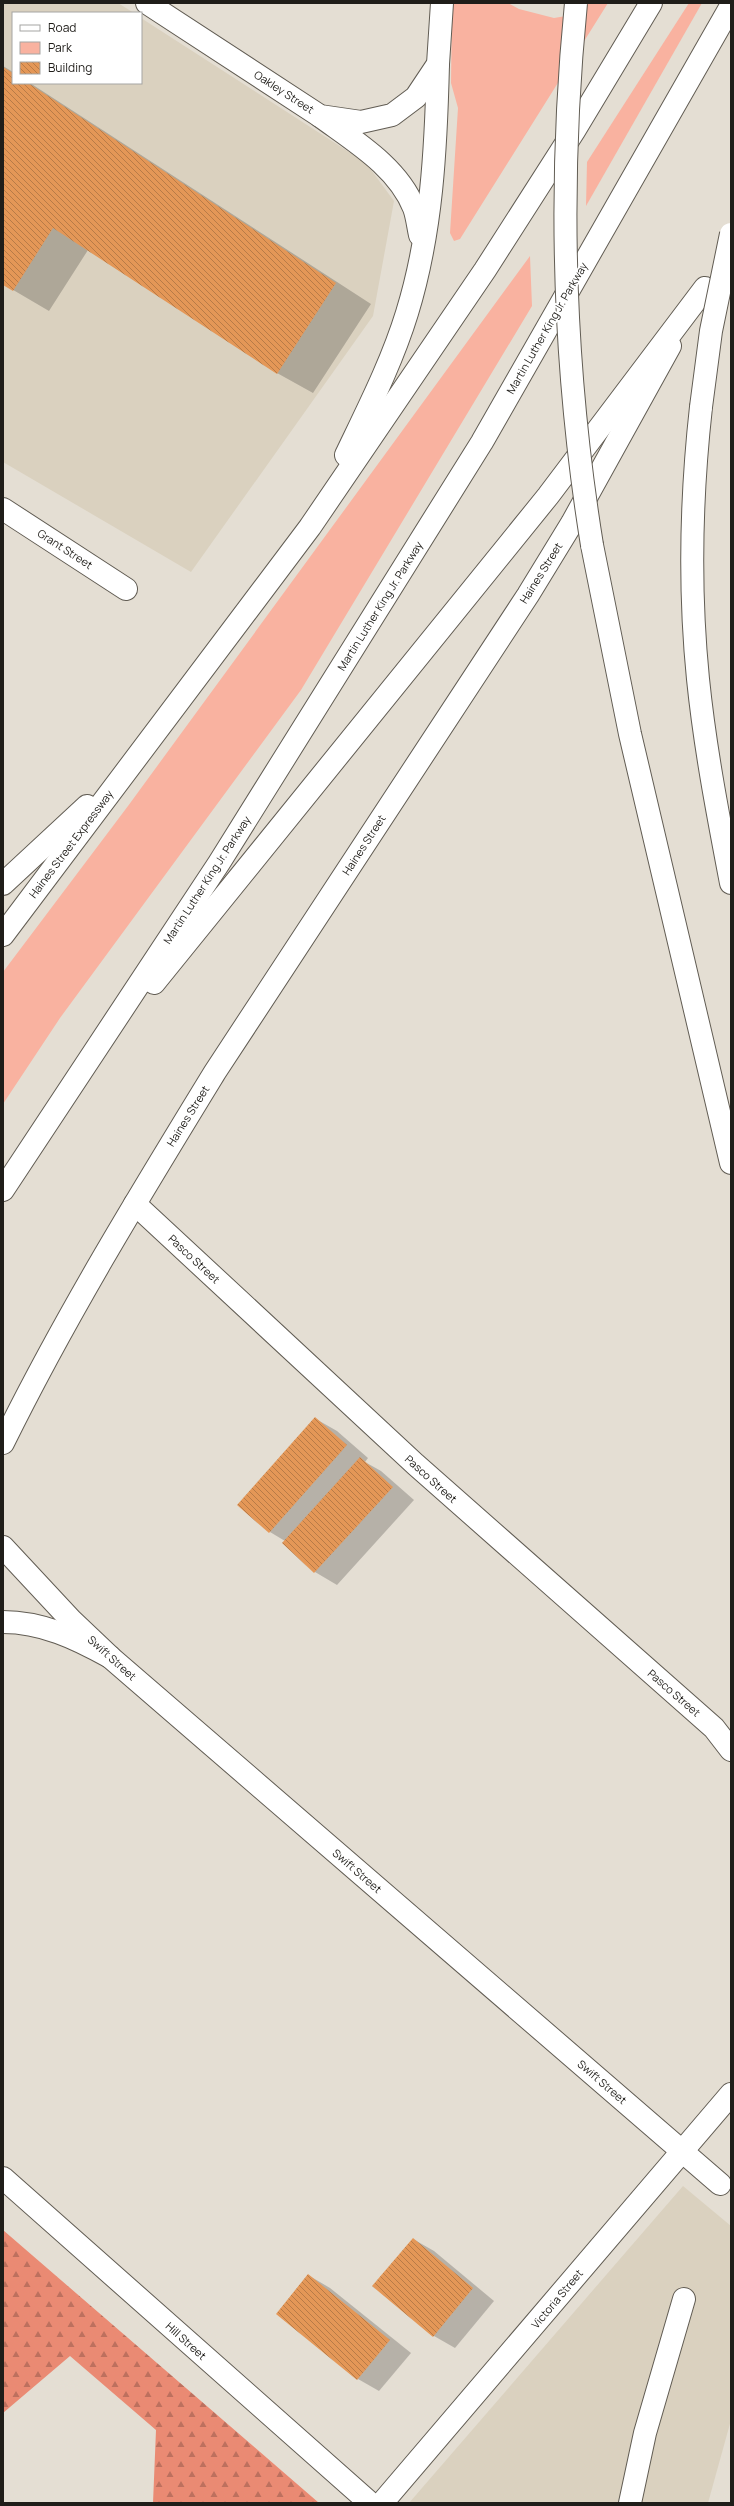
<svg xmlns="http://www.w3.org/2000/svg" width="734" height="2506" font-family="Manrope,sans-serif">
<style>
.built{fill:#dad1bf}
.green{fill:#f9b2a0}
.forest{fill:url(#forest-firs)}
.shadow{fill:#0003}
.building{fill:url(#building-back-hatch)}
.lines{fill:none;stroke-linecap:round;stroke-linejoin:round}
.minor-casing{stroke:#615c53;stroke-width:24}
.highway-casing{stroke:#615c53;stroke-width:24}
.minor{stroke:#fff;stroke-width:22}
.highway{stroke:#fff;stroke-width:22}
.highway-bridge-casing{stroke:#615c53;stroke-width:24;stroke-linecap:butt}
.highway-bridge{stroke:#fff;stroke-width:22}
.labels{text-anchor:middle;stroke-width:3.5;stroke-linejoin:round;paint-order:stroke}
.street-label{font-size:11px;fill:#1f1d19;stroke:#fff}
</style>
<defs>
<pattern id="forest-firs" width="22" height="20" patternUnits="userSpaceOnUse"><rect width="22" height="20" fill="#ea8a73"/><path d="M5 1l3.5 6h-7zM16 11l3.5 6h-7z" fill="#bd705e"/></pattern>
<pattern id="building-back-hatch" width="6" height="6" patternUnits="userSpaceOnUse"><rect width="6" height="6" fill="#e49757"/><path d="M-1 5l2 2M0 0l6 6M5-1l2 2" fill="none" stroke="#b87b47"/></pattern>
</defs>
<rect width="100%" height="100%" fill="#e4ded3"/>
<g class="built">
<path d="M3,3h115l16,10h-121v70h128v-65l225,145 28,38 -21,115 -182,256 -188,-110z"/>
<path d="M683,2186l48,40v194l-23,83h-299z"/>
</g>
<g class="green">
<path d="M452,3h56l11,6 35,9 12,-2 22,-13h20l-148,236 -6,2 -4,-8 8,-125 -7,-25z"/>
<path d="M689,3h13l-116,203 1,-44z"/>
<path d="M530,256l2,50 -231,384 -241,328 -57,86v-132l125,-166z"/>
</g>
<path class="forest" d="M3,2230l316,273h-166l3,-73 -86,-74 -67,57z"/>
<g class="shadow">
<path d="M3,66l10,6v11h17l341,221 -58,89 -36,-20 -189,-123 -39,61 -46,-27z"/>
<path d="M316,1419l21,12 31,27 -3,4 16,9 33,29 -77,85 -22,-13 -32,-29 2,-2 -15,-9 -32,-27z"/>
<path d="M413,2239l21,12 60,50 -39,47 -21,-12z"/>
<path d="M308,2275l22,13 81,65 -32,38 -21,-12 -81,-65z"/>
</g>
<g class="building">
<path d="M3,67l10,6v10h15l308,200 -59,91 -224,-146 -40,63 -10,-6z"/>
<path d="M315,1417l32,28 -78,88 -32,-28z"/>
<path d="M360,1457l33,30 -79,86 -32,-30z"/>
<path d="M413,2238l60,50 -40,49 -61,-51z"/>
<path d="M308,2274l82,66 -33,40 -81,-66z"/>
</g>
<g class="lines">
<defs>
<g id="minor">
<path d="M147,3l173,113 41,6 31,-7 24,-18 22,-33 4,-61"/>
<path d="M3,509l123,80"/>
<path d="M135,1204l280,260 299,264 17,22"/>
<path d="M3,1443c63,-128 138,-250 212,-371l313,-477 44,-72 98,-177"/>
<path d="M3,1547l68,73 39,37 610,527"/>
<path d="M3,2178l367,325"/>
<path d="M382,2503l349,-409"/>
<path d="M630,2503l15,-70 39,-134"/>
</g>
<g id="highway">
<path d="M320,116c34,25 78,51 94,92 3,8 4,18 6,27"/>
<path d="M701,407c-10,90 -12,182 -3,272 7,69 20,136 33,204"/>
<path d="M346,455c22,-46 46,-93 61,-142 25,-81 29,-165 31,-249"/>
<path d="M592,545l38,189 101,429"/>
<path d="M3,884l84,-78"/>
<path d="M3,935l307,-408 175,-257 89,-139 77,-128"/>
<path d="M154,983l394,-487 157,-208"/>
<path d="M3,1190l216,-327 263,-421 249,-436"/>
<path d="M3,1622c39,0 73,16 107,35"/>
</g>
</defs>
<use href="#minor" class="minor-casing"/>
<use href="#highway" class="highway-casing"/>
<use href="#minor" class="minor"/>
<use href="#highway" class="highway"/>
<defs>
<g id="highway-bridge">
<path d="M576,3c-18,181 -13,363 16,542"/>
<path d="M701,407l10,-76 20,-97"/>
</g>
</defs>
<use href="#highway-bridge" class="highway-bridge-casing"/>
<use href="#highway-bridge" class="highway-bridge"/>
</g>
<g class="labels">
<g class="street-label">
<text transform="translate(284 92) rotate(33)" y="4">Oakley Street</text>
<text transform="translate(547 328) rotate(-60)" y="4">Martin Luther King Jr. Parkway</text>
<text transform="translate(65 549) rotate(33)" y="4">Grant Street</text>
<text transform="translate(541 573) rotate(-58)" y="4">Haines Street</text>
<text transform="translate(380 606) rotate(-58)" y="4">Martin Luther King Jr. Parkway</text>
<text transform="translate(71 844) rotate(-53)" y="4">Haines Street Expressway</text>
<text transform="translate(364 845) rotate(-57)" y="4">Haines Street</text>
<text transform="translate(207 880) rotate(-57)" y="4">Martin Luther King Jr. Parkway</text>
<text transform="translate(188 1116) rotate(-58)" y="4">Haines Street</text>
<text transform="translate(194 1259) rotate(43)" y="4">Pasco Street</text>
<text transform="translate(431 1479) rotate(42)" y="4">Pasco Street</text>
<text transform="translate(112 1658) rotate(42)" y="4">Swift Street</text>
<text transform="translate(674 1693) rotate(41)" y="4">Pasco Street</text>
<text transform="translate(357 1871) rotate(41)" y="4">Swift Street</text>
<text transform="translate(602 2082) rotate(41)" y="4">Swift Street</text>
<text transform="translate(557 2299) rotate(-50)" y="4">Victoria Street</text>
<text transform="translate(186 2341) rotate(42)" y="4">Hill Street</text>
</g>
</g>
<rect width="734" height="2506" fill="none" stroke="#1f1d19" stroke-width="8"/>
<rect x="12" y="12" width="130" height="72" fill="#ffffff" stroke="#a5a5a3"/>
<rect x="20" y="25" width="20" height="6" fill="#ffffff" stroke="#a5a5a3"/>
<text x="48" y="32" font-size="12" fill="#1f1d19">Road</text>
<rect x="20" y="42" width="20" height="12" fill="#f9b2a0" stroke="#a5a5a3"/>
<text x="48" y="52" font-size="12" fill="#1f1d19">Park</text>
<rect x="20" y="62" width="20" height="12" fill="url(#building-back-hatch)" stroke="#a5a5a3"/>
<text x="48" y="72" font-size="12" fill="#1f1d19">Building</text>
</svg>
